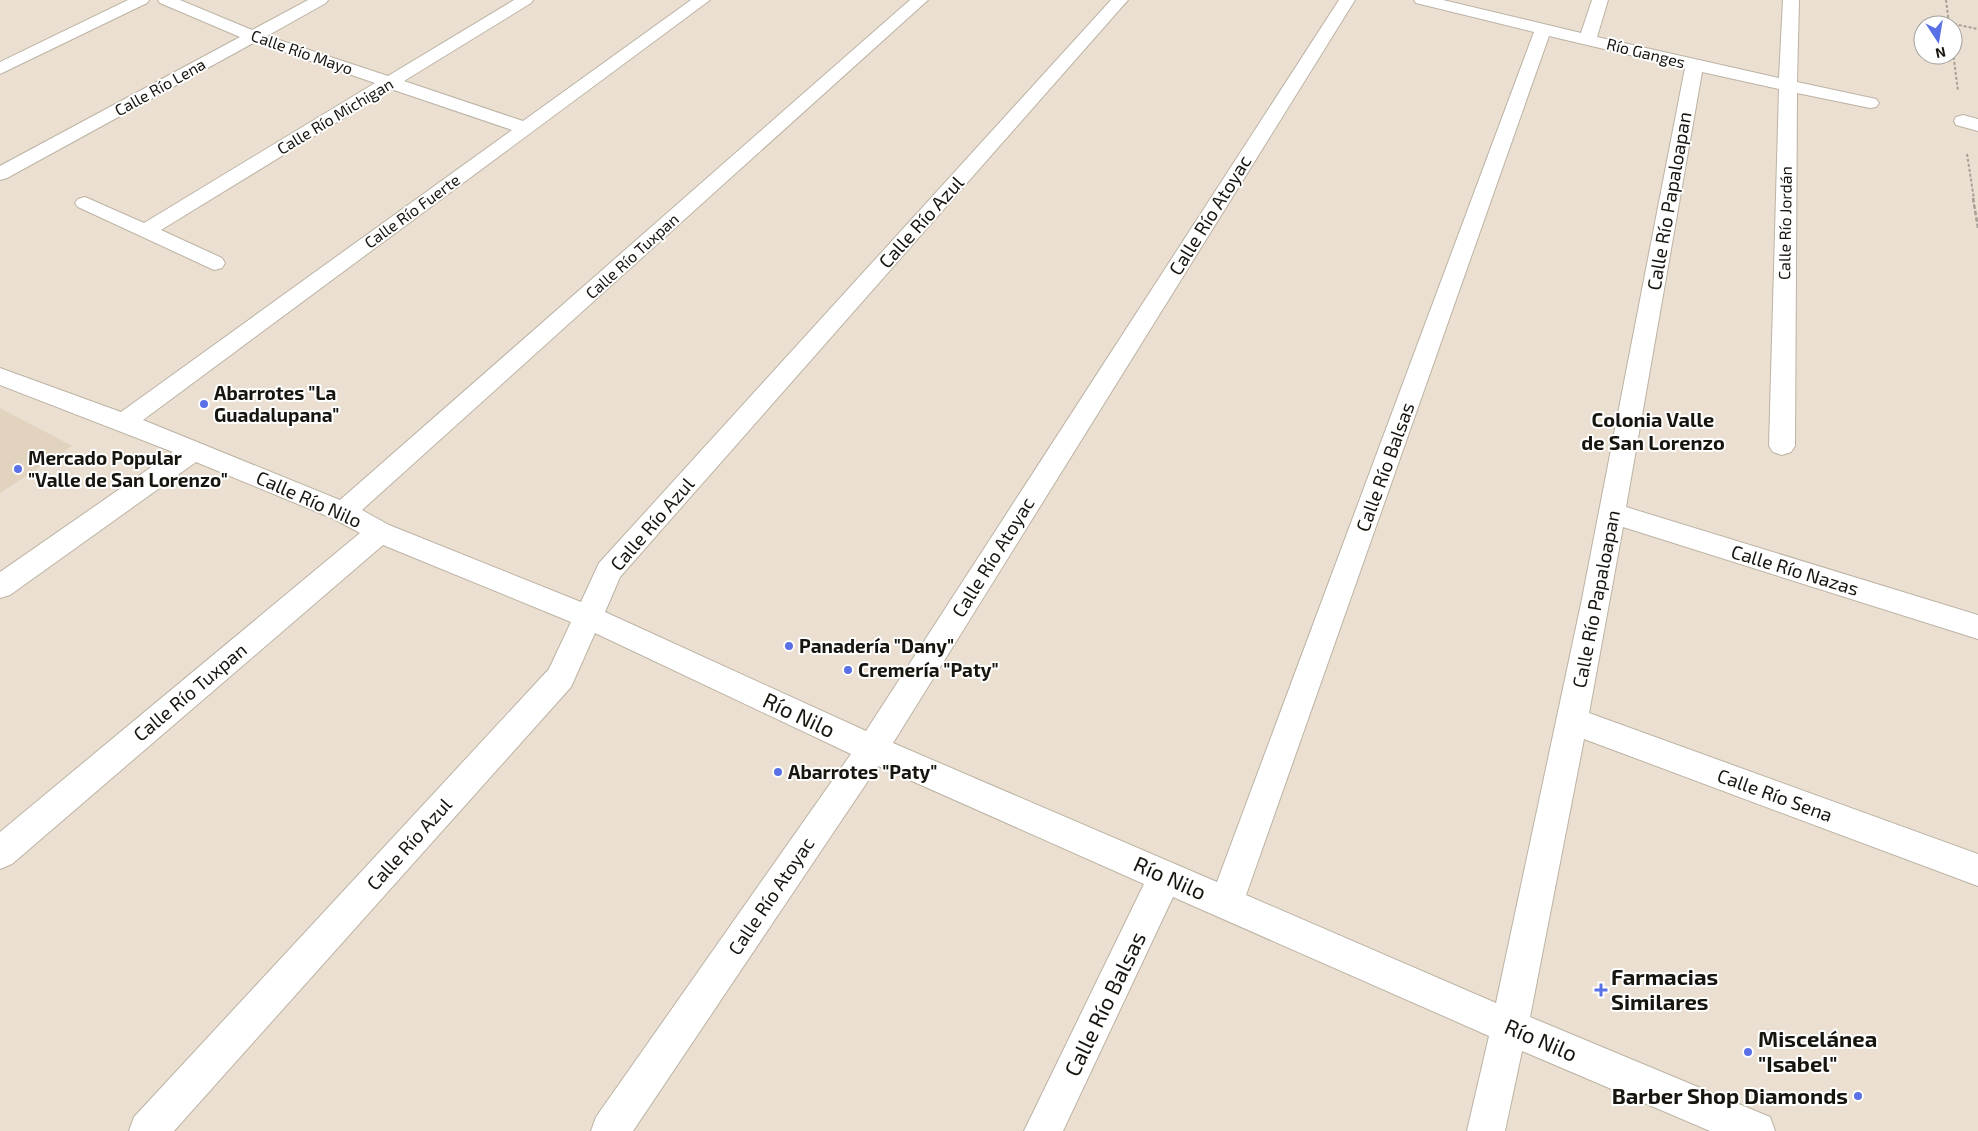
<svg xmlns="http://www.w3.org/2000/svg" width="1978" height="1131" font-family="'Exo 2',sans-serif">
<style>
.built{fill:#e1d3bd}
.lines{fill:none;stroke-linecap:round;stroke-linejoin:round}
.minor-casing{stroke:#bcb3a4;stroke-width:2}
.path-far1{stroke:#a8a094;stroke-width:2;stroke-dasharray:3 2;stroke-linecap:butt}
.path{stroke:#a8a094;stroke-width:2.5;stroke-dasharray:4.5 2;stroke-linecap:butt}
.minor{fill:#fff;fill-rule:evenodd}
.poi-dot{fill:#5970e7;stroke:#fff;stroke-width:2}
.labels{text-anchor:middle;stroke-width:4;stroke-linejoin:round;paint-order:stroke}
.far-street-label{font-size:16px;fill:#18150f;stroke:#fff}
.street-label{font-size:19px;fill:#18150f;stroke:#fff}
.poi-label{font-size:19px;font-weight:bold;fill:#18150f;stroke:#fff;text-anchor:start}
.neighbourhood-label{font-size:20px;font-weight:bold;fill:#18150f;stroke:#fff}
.near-street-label{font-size:22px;fill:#18150f;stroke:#fff}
.near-poi-label{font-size:22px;font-weight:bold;fill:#18150f;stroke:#fff;text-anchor:start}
</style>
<rect width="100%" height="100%" fill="#eadfd0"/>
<path class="built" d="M0,408l72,38 -72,47z"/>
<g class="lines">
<defs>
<g id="minor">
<path d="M128,0h21l-2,3 -147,71v-12z"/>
<path d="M158,0h22l72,30 56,-30h20l-2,3 -59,33 121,40 126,-76h19l-2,3 -127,78 119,40 168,-121h19l-567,420 197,80 570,-500h18l-566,510 27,15 192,77 18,-39 512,-563h17l-508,577 -15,35 261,119 473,-731h16l-462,743 324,139 317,-850 -118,-29 -2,-3h29l138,33 11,-33h16l-11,37 182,41 4,-78h16l-2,82 79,17 3,4 -3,4 -6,1 -73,-15 -2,353 -4,6 -9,3 -9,-3 -4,-6 10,-357 -77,-17 -76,435 352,108v24l-355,-112 -34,186 389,141v32l-394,-147 -54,278 240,100 5,14h-65l-188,-80 -17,80h-38l22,-95 -316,-139 -110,234h-39l120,-247 -266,-118 -245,365h-42l5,-14 255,-363 -256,-121 -24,54 -397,444h-45l5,-14 415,-448 22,-47 -188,-77 -371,319 -12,5v-37l360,-299 -26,-14 -138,-57 -186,133 -10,3v-26l173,-120 -173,-67v-17l121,44 391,-282 -121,-41 -230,141 61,28 3,5 -3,5 -8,2 -136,-63 -3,-4 3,-4 7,-2 59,26 231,-140 -120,-41 -248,136 -7,2v-14l240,-129 -80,-34zM1549,36l136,32 -103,531 -86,404 -250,-108z"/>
<path d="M1963,115l15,4v12l-22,-6 -2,-4 2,-4z"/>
</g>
</defs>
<use href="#minor" class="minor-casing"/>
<g class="path-far1">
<path d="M1946,0l3,24"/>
<path d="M1949,23l29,6"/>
<path d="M1953,52l5,39"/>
<path d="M1967,154l7,45"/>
</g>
<path class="path" d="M1973,198l5,30"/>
<use href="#minor" class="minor"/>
</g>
<g class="poi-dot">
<circle cx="204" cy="404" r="5"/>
<circle cx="18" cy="469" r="5"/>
<circle cx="789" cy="646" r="5"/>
<circle cx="848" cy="670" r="5"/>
<circle cx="778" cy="772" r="5"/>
<path d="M1598.5 982.5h5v5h5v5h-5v5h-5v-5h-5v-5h5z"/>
<circle cx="1748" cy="1052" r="5"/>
<circle cx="1858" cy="1096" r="5"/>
</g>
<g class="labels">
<g class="far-street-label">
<text transform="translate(302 52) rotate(19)" y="6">Calle Río Mayo</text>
<text transform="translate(1646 53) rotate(14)" y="6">Río Ganges</text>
<text transform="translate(160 87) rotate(-29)" y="6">Calle Río Lena</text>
<text transform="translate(335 116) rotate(-31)" y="6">Calle Río Michigan</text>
<text transform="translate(412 211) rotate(-36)" y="6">Calle Río Fuerte</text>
<text transform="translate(1785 223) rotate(-89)" y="6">Calle Río Jordán</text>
<text transform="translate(632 256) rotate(-42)" y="6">Calle Río Tuxpan</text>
</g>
<g class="street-label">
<text transform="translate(1669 201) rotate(-80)" y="7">Calle Río Papaloapan</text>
<text transform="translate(1210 215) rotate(-58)" y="7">Calle Río Atoyac</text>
<text transform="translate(921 222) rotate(-48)" y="7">Calle Río Azul</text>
<text transform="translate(1385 467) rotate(-70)" y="7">Calle Río Balsas</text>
<text transform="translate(309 499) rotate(24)" y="7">Calle Río Nilo</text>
<text transform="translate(652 524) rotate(-49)" y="7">Calle Río Azul</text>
<text transform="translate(993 557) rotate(-58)" y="7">Calle Río Atoyac</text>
<text transform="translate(1795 570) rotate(17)" y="7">Calle Río Nazas</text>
<text transform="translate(1596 599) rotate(-79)" y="7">Calle Río Papaloapan</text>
<text transform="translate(190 692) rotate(-40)" y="7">Calle Río Tuxpan</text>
<text transform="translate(1775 795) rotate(20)" y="7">Calle Río Sena</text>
<text transform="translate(409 844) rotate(-48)" y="7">Calle Río Azul</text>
<text transform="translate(771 896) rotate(-56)" y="7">Calle Río Atoyac</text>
</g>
<g class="poi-label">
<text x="214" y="400">Abarrotes "La<tspan x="214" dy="22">Guadalupana"</tspan></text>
<text x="28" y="465">Mercado Popular<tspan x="28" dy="22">"Valle de San Lorenzo"</tspan></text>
<text x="799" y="653">Panadería "Dany"</text>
<text x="858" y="677">Cremería "Paty"</text>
<text x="788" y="779">Abarrotes "Paty"</text>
</g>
<g class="neighbourhood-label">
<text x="1653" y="427">Colonia Valle<tspan x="1653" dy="23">de San Lorenzo</tspan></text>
</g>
<g class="near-street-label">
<text transform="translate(799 715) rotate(25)" y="8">Río Nilo</text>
<text transform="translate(1170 878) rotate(24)" y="8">Río Nilo</text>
<text transform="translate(1105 1004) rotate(-64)" y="8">Calle Río Balsas</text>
<text transform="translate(1541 1040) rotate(23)" y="8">Río Nilo</text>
</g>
<g class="near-poi-label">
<text x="1611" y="985">Farmacias<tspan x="1611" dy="25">Similares</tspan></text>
<text x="1758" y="1047">Miscelánea<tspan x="1758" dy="25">"Isabel"</tspan></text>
<text x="1848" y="1104" text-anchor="end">Barber Shop Diamonds</text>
</g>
</g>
<g transform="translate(1938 40) rotate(168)"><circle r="24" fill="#ffffff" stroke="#a3a19f"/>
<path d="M0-4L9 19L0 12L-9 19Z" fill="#5970e7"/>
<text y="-8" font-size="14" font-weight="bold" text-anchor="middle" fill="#18150f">N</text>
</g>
</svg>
